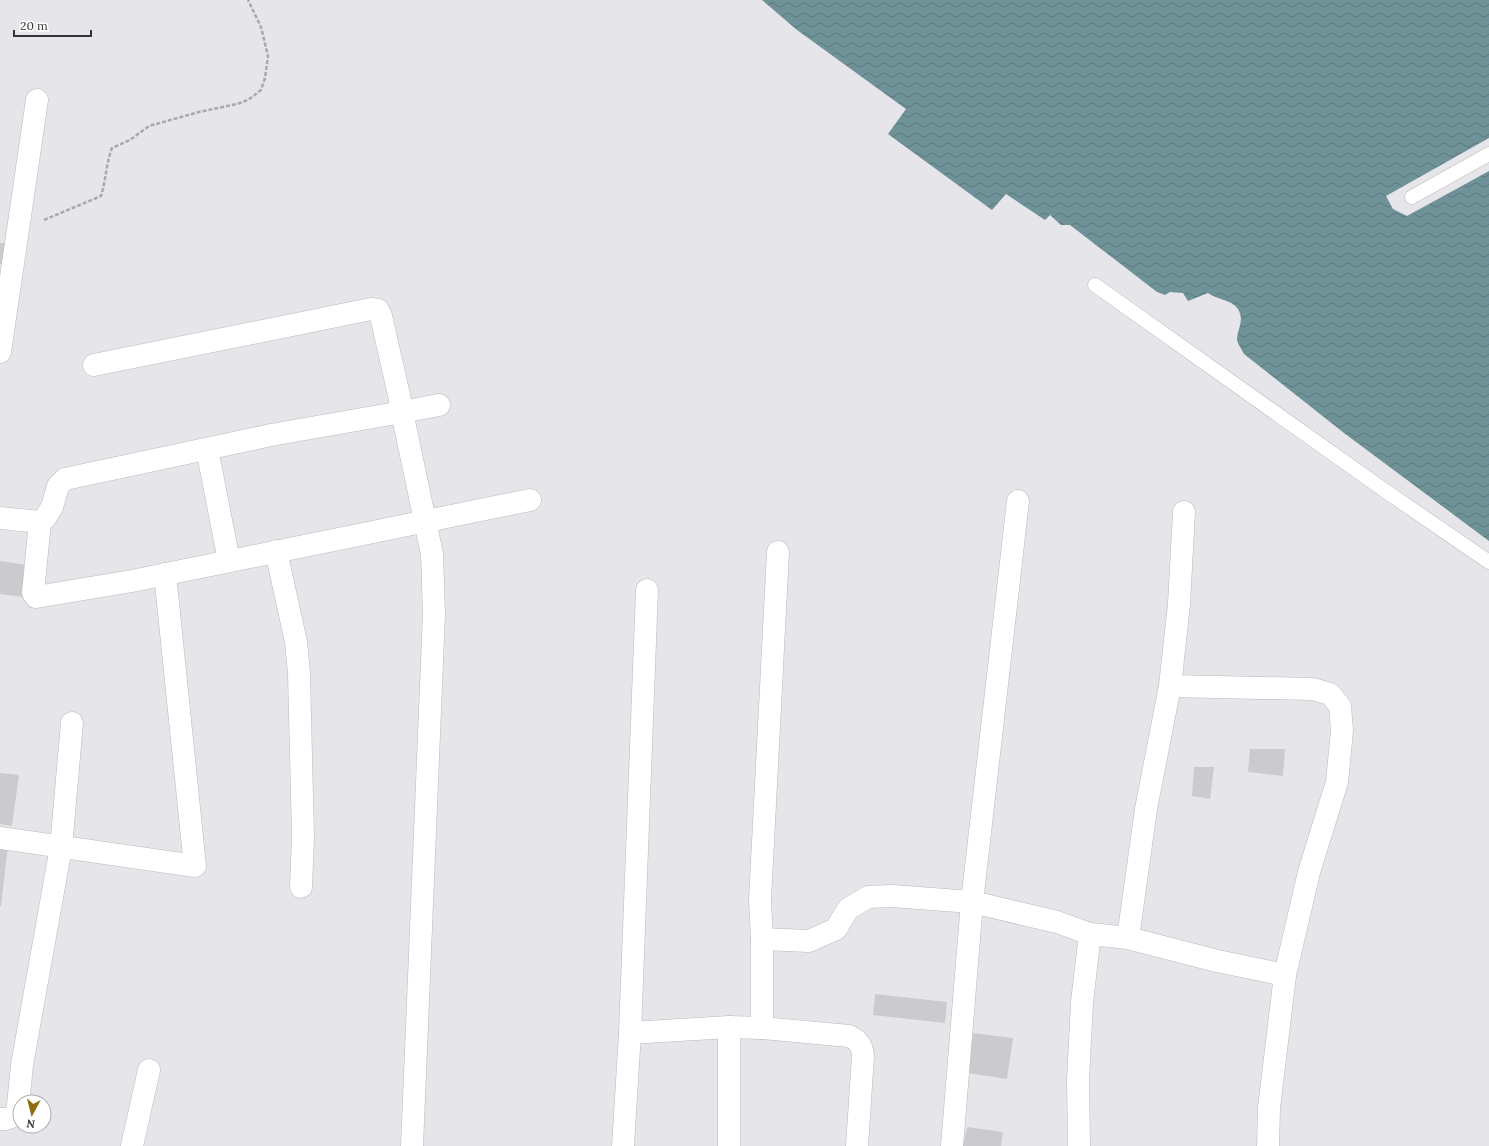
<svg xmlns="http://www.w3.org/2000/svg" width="1489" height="1146" font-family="Lora,serif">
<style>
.water{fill:url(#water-waves)}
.building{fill:#cbcbcf}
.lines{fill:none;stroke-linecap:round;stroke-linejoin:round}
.lane-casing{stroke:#bab9bd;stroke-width:15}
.street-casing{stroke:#bab9bd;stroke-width:23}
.path{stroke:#a9a8ac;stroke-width:2.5;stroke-dasharray:4 2;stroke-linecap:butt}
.lane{stroke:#fff;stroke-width:14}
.street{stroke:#fff;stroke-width:22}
</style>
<defs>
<pattern id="water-waves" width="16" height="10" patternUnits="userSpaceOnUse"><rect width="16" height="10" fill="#6e9298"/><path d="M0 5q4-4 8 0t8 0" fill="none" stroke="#5b787d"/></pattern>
</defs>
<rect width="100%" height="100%" fill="#e6e5e9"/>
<path class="water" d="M762,0h727v138l-103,58 7,13 14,7 82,-45v370l-145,-108 -100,-79c-2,-4 -6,-10 -7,-14 0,-11 8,-19 1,-31 -7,-10 -21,-9 -30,-16l-20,8 -5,-8 -13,-1 -5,3 -8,-3 -87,-67h-9l-11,-10 -5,5 -39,-26 -14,16 -104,-76 18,-25 -109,-79z"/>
<g class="building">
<path d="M0,243h7l-3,21h-4z"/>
<path d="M0,561l28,4 -4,32 -24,-3z"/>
<path d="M1250,749h35l-2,27 -35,-4z"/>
<path d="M1194,767h20l-4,32 -18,-3z"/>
<path d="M0,773l19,2 -7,51 -12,-2z"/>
<path d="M0,844l8,1 -7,61h-1z"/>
<path d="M875,994l72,8 -2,21 -72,-8z"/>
<path d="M973,1033l40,5 -6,41 -39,-6z"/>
<path d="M967,1127l36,5 -2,14h-38z"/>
</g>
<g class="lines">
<defs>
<g id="lane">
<path d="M1412,197l77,-43"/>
<path d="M1095,285l292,207 102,70"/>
</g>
<g id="street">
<path d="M0,352l37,-252"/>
<path d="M94,365l277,-56 7,1 3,6 18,79 3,17 37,-7"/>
<path d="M207,449l22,112"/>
<path d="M1184,512l-5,92 -9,82 -24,123 -18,129 89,23 68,14 -16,133 -1,38"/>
<path d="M0,518l40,4 5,-4 7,-11 6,-21 7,-7 206,-44 131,-23 30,142 2,60 -22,532"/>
<path d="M40,522l-7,71 3,4 96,-16 398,-81"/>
<path d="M276,551l20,91 3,31 4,164 -2,50"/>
<path d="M647,590l-17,443 99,-6 33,1 87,8c10,5 13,9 14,20l-6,90"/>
<path d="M1170,686l143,3 17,5 10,12 2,25 -5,51 -28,90 -24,103"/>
<path d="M0,838l195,28 -30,-292"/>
<path d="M762,939l47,2 27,-12 12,-20 20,-12 24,-1 80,6 85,20 33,12"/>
<path d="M762,1028v-89l-2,-39 18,-348"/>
<path d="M0,1119h6l11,-4 5,-50 39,-218 11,-124"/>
<path d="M132,1146l17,-76"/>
<path d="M623,1146l7,-113"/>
<path d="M729,1146v-119"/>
<path d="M952,1146l20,-244 46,-401"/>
<path d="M1079,1146l-1,-66 4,-78 8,-68 38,4"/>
</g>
</defs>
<use href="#lane" class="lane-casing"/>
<use href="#street" class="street-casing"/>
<path class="path" d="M44,220l57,-24c5,-16 5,-32 11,-48l18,-8 19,-14 50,-14 38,-8 11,-4 13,-10 4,-12 3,-22 -7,-29 -13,-27"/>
<use href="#lane" class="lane"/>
<use href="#street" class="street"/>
</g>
<g transform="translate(32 1114) rotate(187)"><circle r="19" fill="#ffffff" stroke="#aeaeaf"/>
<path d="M0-3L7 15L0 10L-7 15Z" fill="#8c6e10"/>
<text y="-6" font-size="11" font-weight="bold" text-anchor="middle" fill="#343436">N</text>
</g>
<path d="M14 30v6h77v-6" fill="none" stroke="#343436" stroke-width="2"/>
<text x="20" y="30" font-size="12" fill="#343436" stroke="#ffffff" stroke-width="3" paint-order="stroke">20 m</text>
</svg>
